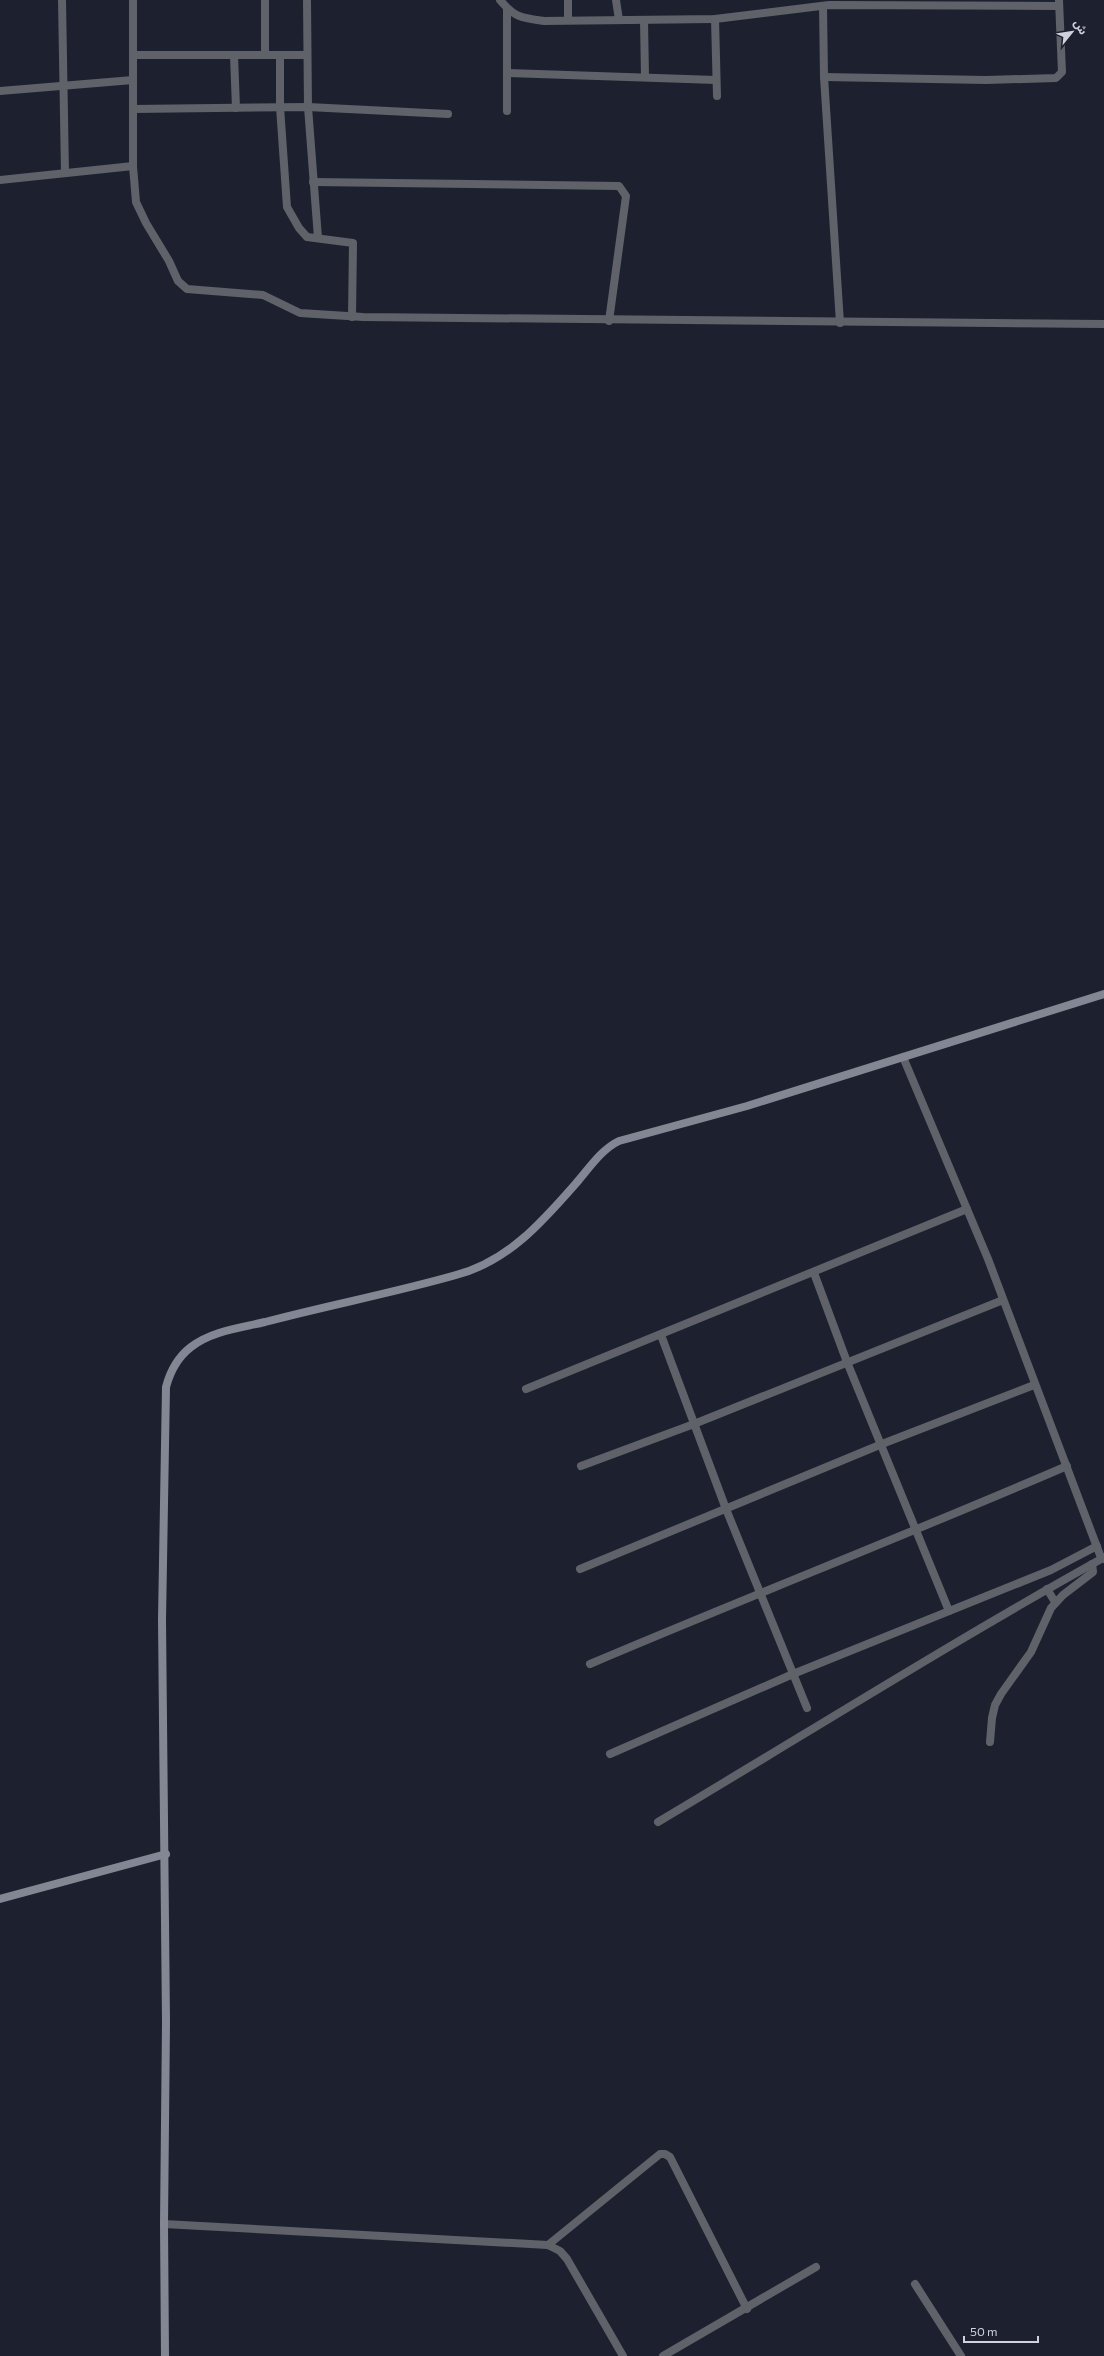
<svg xmlns="http://www.w3.org/2000/svg" width="1104" height="2356" font-family="Commissioner,'Noto Sans Arabic',sans-serif">
<style>
.lines{fill:none;stroke-linecap:round;stroke-linejoin:round}
.street{stroke:#606269;stroke-width:8}
.secondary{stroke:#838793;stroke-width:8}
</style>
<rect width="100%" height="100%" fill="#1d212f"/>
<g class="lines">
<g class="street">
<path d="M62,0l3,173"/>
<path d="M133,0v166l3,36 10,21 23,38 9,20 9,8 76,6 37,18 63,4 741,7"/>
<path d="M307,0l1,107 10,131"/>
<path d="M500,0c15,18 22,18 44,21l171,-2 114,-14 230,1"/>
<path d="M568,0v20"/>
<path d="M616,0l3,20"/>
<path d="M823,6l1,71 16,246"/>
<path d="M715,19l2,77"/>
<path d="M644,20l1,57"/>
<path d="M133,55h174"/>
<path d="M234,55l2,53"/>
<path d="M265,55v-55"/>
<path d="M280,55v52l7,100 12,21 8,9 46,6 -1,74"/>
<path d="M507,73l209,7"/>
<path d="M824,77l162,3 70,-2 6,-6 -3,-72"/>
<path d="M0,91l133,-11"/>
<path d="M133,109l175,-2 140,7"/>
<path d="M507,111v-102"/>
<path d="M0,180l133,-14"/>
<path d="M313,182l306,4 7,10 -17,125"/>
<path d="M903,1057l85,202 112,296 4,4"/>
<path d="M814,1273l33,89 102,249"/>
<path d="M661,1335l65,174 81,199"/>
<path d="M526,1389l441,-180"/>
<path d="M581,1466l113,-42 309,-124"/>
<path d="M580,1569l302,-125 152,-59"/>
<path d="M1047,1589l8,13"/>
<path d="M590,1664c158,-67 319,-130 477,-198"/>
<path d="M990,1742l2,-24 3,-13 6,-11 30,-42 20,-44 12,-13 30,-23 -1,-8"/>
<path d="M610,1754l183,-80 258,-104 46,-24"/>
<path d="M658,1822c148,-88 294,-180 445,-264"/>
<path d="M164,2224l384,21 12,6 7,8 56,97"/>
<path d="M548,2245l112,-91h5l5,3 77,152"/>
<path d="M915,2284l46,72"/>
<path d="M663,2356l153,-89"/>
</g>
<g class="secondary">
<path d="M0,1899l166,-45"/>
<path d="M165,2356l-1,-132 2,-202 -4,-402 4,-233c4,-15 12,-30 25,-40 21,-16 49,-19 74,-25 64,-17 128,-29 191,-47 53,-14 87,-54 122,-94 12,-14 24,-32 41,-40l128,-35 357,-112"/>
</g>
</g>
<g transform="translate(1072 32) rotate(60)" stroke="#1d212f" stroke-width="3" paint-order="stroke">
<path d="M0-3L7 15L0 10L-7 15Z" fill="#cfd2dc"/>
<text y="-6" font-size="11" font-weight="bold" text-anchor="middle" fill="#cfd2dc">ش</text>
</g>
<path d="M964 2336v6h74v-6" fill="none" stroke="#cfd2dc" stroke-width="2"/>
<text x="970" y="2336" font-size="12" fill="#cfd2dc" stroke="#1d212f" stroke-width="3" paint-order="stroke">50 m</text>
</svg>
